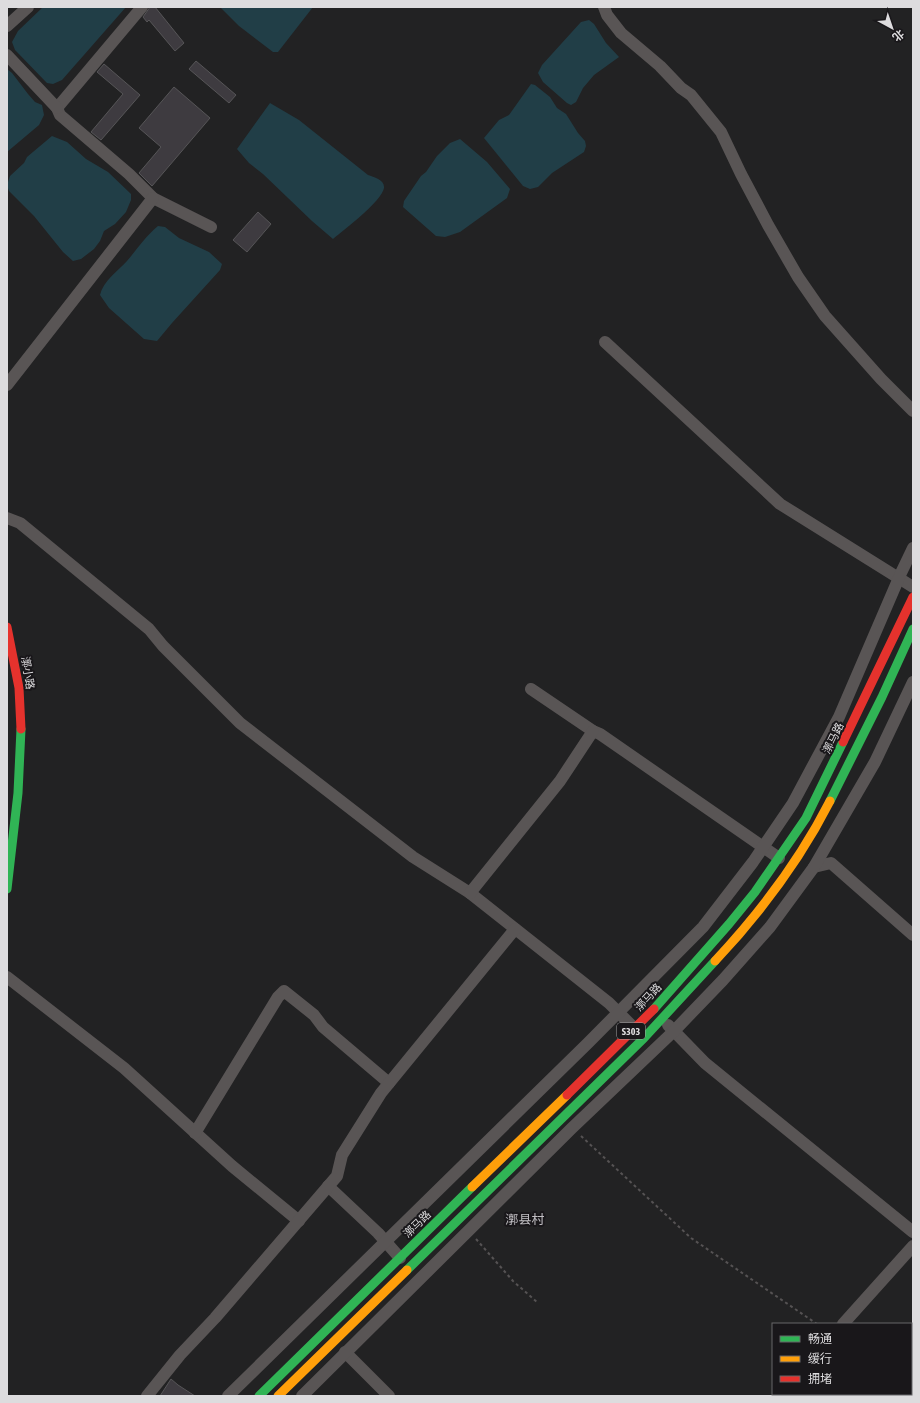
<svg xmlns="http://www.w3.org/2000/svg" width="920" height="1403" font-family="'Asap Condensed','Noto Sans SC',sans-serif">
<style>
.water{fill:#213e47}
.building{fill:#3e3b40;stroke:#565557}
.lines{fill:none;stroke-linecap:round;stroke-linejoin:round}
.path{stroke:#555253;stroke-width:2;stroke-dasharray:3 3;stroke-linecap:butt}
.street{stroke:#595555;stroke-width:12}
.fast{stroke:#30b455;stroke-width:9}
.slow{stroke:#ff9f0a;stroke-width:9}
.jam{stroke:#e5322d;stroke-width:9}
.labels{text-anchor:middle;stroke-width:4;stroke-linejoin:round;paint-order:stroke}
.shield{fill:#19171a;stroke:#a2a1a3;stroke-width:1}
.shield-label{font-size:10px;font-weight:bold;fill:#dddcde}
.street-label{font-size:11px;fill:#dddcde;stroke:#19171a}
.quarter-label{font-size:13px;fill:#c1bfc3;stroke:#19171a}
</style>
<rect width="100%" height="100%" fill="#222223"/>
<g class="water">
<path d="M43,7h83l-64,73 -9,4 -6,-1 -32,-33 -3,-8 6,-11z"/>
<path d="M220,7h93l-35,45h-5l-34,-26z"/>
<path d="M589,20l5,4 12,19 13,14 -25,18 -11,13 -7,14 -5,3 -4,-2 -24,-21 -5,-9 4,-8 39,-43z"/>
<path d="M7,69l5,4 16,21 7,8 7,3 2,10 -5,10 -32,27z"/>
<path d="M531,84l4,1 15,12 7,11 9,6 12,19 7,8 1,5 -2,6 -32,21 -14,14 -8,2 -7,-3 -39,-48 15,-18 10,-5z"/>
<path d="M270,103l29,17 69,55c6,2 17,5 16,13 -2,13 -40,42 -51,51l-21,-18 -49,-47 -14,-11 -12,-14z"/>
<path d="M52,136l15,6 19,17 22,13 23,22v6l-5,12 -11,12 -11,7 -4,10 -6,8 -13,10 -8,2 -10,-9 -29,-36 -25,-25 -2,-6 3,-9 14,-13 3,-6z"/>
<path d="M460,139l27,23 23,27 -3,9 -47,34 -15,5 -9,-1 -33,-29 1,-6 17,-25 5,-4 11,-16 13,-13z"/>
<path d="M158,226l7,1 14,11 30,14 13,12 -2,6 -48,53 -15,18 -13,-2 -35,-31 -9,-13c3,-14 18,-24 27,-34 11,-13 18,-24 31,-35z"/>
</g>
<g class="building">
<path d="M150,7h5l29,36 -9,8 -26,-31 -2,2 -4,-5z"/>
<path d="M196,61l40,34 -7,8 -40,-34z"/>
<path d="M104,64l36,31 -39,45 -10,-8 32,-38 -26,-22z"/>
<path d="M174,87l36,31 -58,68 -13,-13 22,-26 -22,-19z"/>
<path d="M258,212l13,12 -24,28 -14,-12z"/>
<path d="M171,1379l7,6 17,11h-35z"/>
</g>
<g class="lines">
<g class="path">
<path d="M581,1136l110,102 126,86"/>
<path d="M476,1239l37,42 25,22"/>
<path d="M796,1394l3,2"/>
<path d="M896,1394l2,2"/>
</g>
<g class="street">
<path d="M142,7l-85,101 3,7 69,59 24,24 58,29"/>
<path d="M604,7l3,8 14,18 39,33 21,22 10,7 30,37 20,42 27,51 30,52 27,39 56,63 32,32"/>
<path d="M7,26l21,-19"/>
<path d="M7,55l50,53"/>
<path d="M605,342l175,162 133,83"/>
<path d="M7,385l146,-187"/>
<path d="M7,518l13,5 129,106 14,17 77,77 173,134 57,36 139,110 25,25"/>
<path d="M531,689l62,42 7,3 179,124"/>
<path d="M814,867l17,-4 82,72"/>
<path d="M470,893l90,-112 33,-50"/>
<path d="M7,977l117,91 108,98 67,55"/>
<path d="M668,1025l37,38 208,169"/>
<path d="M195,1133l83,-136 6,-6 30,24 9,12 66,56"/>
<path d="M328,1186l50,47 22,25"/>
<path d="M843,1324l70,-78"/>
<path d="M345,1352l44,44"/>
<path d="M147,1396l33,-41 35,-37 122,-142 5,-21 39,-62 134,-164"/>
<path d="M228,1396l360,-353 115,-116 50,-65 40,-59 46,-86 62,-144 12,-25"/>
<path d="M302,1396l270,-268 102,-97 49,-51 47,-53 44,-60 61,-105 38,-80"/>
<path d="M780,1396l2,-2"/>
</g>
<g class="fast">
<path d="M830,801l52,-104 31,-68"/>
<path d="M7,889l11,-96 3,-64"/>
<path d="M654,1009l75,-85 26,-32 51,-74 37,-76"/>
<path d="M407,1270l237,-232 71,-77"/>
<path d="M259,1396l213,-209"/>
</g>
<g class="slow">
<path d="M715,961c45,-48 85,-101 115,-160"/>
<path d="M472,1187l95,-92"/>
<path d="M278,1396l129,-126"/>
</g>
<g class="jam">
<path d="M7,627l12,61 2,41"/>
<path d="M843,742l70,-145"/>
<path d="M567,1095l87,-86"/>
</g>
</g>
<g class="labels">
<rect class="shield" x="617" y="1023" width="28" height="16" rx="3"/>
<g class="shield-label">
<text x="631" y="1035">S303</text>
</g>
<g class="street-label">
<text transform="translate(28 673) rotate(81)" y="4">漷小路</text>
<text transform="translate(833 738) rotate(-64)" y="4">漷马路</text>
<text transform="translate(648 997) rotate(-47)" y="4">漷马路</text>
<text transform="translate(417 1224) rotate(-44)" y="4">漷马路</text>
</g>
<g class="quarter-label">
<text x="525" y="1224">漷县村</text>
</g>
</g>
<rect width="920" height="1403" fill="none" stroke="#dddcde" stroke-width="16"/>
<rect x="772" y="1323" width="140" height="72" fill="#19171a" stroke="#676668"/>
<rect x="780" y="1336" width="20" height="6" fill="#30b455" stroke="#676668"/>
<text x="808" y="1343" font-size="12" fill="#dddcde">畅通</text>
<rect x="780" y="1356" width="20" height="6" fill="#ff9f0a" stroke="#676668"/>
<text x="808" y="1363" font-size="12" fill="#dddcde">缓行</text>
<rect x="780" y="1376" width="20" height="6" fill="#e5322d" stroke="#676668"/>
<text x="808" y="1383" font-size="12" fill="#dddcde">拥堵</text>
<g transform="translate(892 28) rotate(140)" stroke="#19171a" stroke-width="3" paint-order="stroke">
<path d="M0-3L7 15L0 10L-7 15Z" fill="#dddcde"/>
<text y="-6" font-size="11" font-weight="bold" text-anchor="middle" fill="#dddcde">北</text>
</g>
</svg>
